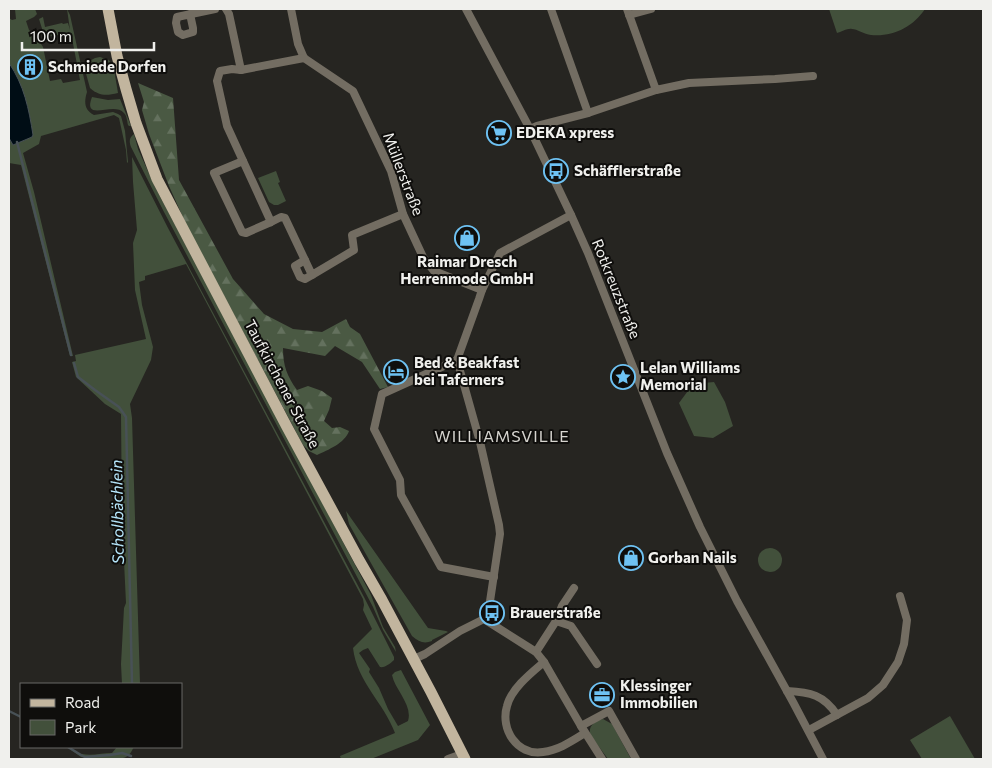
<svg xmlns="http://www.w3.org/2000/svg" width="992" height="768" font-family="Commissioner,sans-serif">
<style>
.green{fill:#42503b}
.forest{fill:url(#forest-firs)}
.water{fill:#000d15;stroke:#485156}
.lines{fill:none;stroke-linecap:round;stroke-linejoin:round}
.stream{stroke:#485156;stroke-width:2.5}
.street{stroke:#736d62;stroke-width:8}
.primary{stroke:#c2b59e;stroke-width:11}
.labels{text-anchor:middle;stroke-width:4;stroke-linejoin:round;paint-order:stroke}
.poi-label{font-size:15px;font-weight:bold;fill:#f0f0ed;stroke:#0f0e0c;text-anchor:start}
.street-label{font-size:15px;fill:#f0f0ed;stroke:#0f0e0c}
.neighbourhood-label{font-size:16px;letter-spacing:1px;fill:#d6d4cf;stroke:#0f0e0c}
.water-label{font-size:16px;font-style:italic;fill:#b6e6fb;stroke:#0f0e0c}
</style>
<defs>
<pattern id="forest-firs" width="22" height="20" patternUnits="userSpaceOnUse" patternTransform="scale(1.25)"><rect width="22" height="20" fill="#4a5943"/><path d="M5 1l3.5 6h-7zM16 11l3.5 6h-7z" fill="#64715e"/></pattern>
</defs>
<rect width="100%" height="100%" fill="#262521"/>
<g class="green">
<path d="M15,9h20l2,5 -3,3 -8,4 3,9 7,6 7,11 7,34 11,-2 2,4 17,-3 -9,-47 -25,4 -2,-2 -5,-16 4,-2 2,10 17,-4 1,1 5,-1 2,7 -3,-21 3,6 17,77c-3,10 -3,18 7,23l19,-3 5,2 3,2 4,15 3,31 -1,1 -1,-13 -7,-32 -5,-3 -73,21 -2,8 -16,9 11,39 39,164h-3l-49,-191 -12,-2v-25l4,7 19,-8 -18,-66 -5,-8v-45l3,2 4,-1z"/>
<path d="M829,9h96c-12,18 -32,28 -54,26 -7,-1 -14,-6 -19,-6 -4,-1 -11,3 -15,4z"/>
<path d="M100,57l9,3 5,9 4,24c-12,3 -19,3 -28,-5l-5,-18 1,-7 9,-5z"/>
<path d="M92,97l16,3 12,-1 11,27h-2l-1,-1c-1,-4 -1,-9 -4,-12 -10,-12 -42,10 -32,-16z"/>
<path d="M134,134l4,15 17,38 216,408 12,32 12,20 1,5 -13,-22 -10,-23 -209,-395 -33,-65c-2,-6 -2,-9 3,-13z"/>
<path d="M132,157l36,71 196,369 30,60v3c-3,3 -9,8 -14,7l-12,-19 -5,2 -4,3 11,16 -1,3 10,16 9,21 10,17 10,-5c5,-16 -13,-31 -16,-46l3,-3 6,-2 29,55 -12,15 -47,19h-30l-1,-3 55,-23c-11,-30 -38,-51 -42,-85l19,-19 -9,-19 1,-5 -1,-6 -177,-335 -41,12v4l-6,2 3,23 11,42 -2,13 -21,44 2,14 8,266h-18l-1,-20 3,-56 2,-5 -4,-83 -1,-106 -16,-10 -29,-27 -4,-15 4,-1 -1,-6 71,-16 -11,-49 -2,-47 4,-13 -4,-48z"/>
<path d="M276,171l4,11 -2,1 8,18 -8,4h-4l-5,-3 -11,-24z"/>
<path d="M714,382l11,20 8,24 -20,12 -19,-2 -15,-33 14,-19z"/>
<path d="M346,511l82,117 18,3 2,1 -16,8v1c-8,3 -13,1 -20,-5l-63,-112z"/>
<circle cx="770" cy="560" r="12"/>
<path d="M950,716l25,43h-53l-12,-19z"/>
<path d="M603,719l9,5 19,35h-23l-17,-23c-4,-9 3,-15 12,-17z"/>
<path d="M67,747c6,1 10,7 15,7 10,2 21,-1 30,-1l5,-6h17c-3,5 -5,10 -11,11h-37l-5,-1z"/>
</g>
<path class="forest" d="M138,83l35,15 6,82 54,99 31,35 29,15 29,3 24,-13 4,8 10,7 28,53 -8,2 -18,-27 -27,-16 -10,10 -42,-8c0,18 4,28 14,42l11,-4 14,5 10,7 -3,12 -5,11 8,7 8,-1 9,4c-4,12 -21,19 -32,24l-8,-4 -6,-6 -117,-221 -17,-38 -20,-52 -7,-24 2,-8z"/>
<path class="water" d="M9,63c15,22 20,46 24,72l-1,2 -19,8 -4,-7z"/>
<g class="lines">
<g class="stream">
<path d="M17,142l54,213"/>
<path d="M74,363l4,14 17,13 24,17 7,10 6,267"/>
<path d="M9,711l12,6"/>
<path d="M68,747l13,8 4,2 25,-2 12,-2 9,3"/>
</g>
<g class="street">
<path d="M226,9l3,5 12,56 -9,-1 -12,2 -3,10 10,45 44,96 10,-5 4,1 27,57 42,-25 -2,-15 51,-21"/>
<path d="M291,9l7,35 6,14 49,33 38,80 12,43 20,43 11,14 48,19"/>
<path d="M466,9l64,120 41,86 17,38 79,200 33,74 37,74 56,101 30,57"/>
<path d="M551,9l37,104"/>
<path d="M627,9l29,81 33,-7 86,-4 38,-3"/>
<path d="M190,14l3,14v4l-10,3 -5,-3 -2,-9 1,-6 38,-8"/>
<path d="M629,15l22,-6"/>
<path d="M241,70l63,-12"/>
<path d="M530,129l7,-3 51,-13 68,-23"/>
<path d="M243,161l-29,12 28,59 4,1 25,-11"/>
<path d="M305,260l-10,6 5,11 5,2 7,-4"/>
<path d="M457,360l-75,34 -8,35 26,51 1,15 40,72 53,10"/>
<path d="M484,619l52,33 8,10 37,64 21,33"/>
<path d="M556,621l15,5 26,38"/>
<path d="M536,652l20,-31 6,-15 12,-18"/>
<path d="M414,659l11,-5 35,-23 24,-12 5,-11 11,-74 -1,-9 -19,-83 -23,-82 22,-61 3,-9 18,-37 71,-38"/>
<path d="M544,662c-13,11 -33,27 -37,44 -7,23 10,50 36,46 16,-2 29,-11 42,-19"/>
<path d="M787,691c23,1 37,4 50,24"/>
<path d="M581,726l28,-15 27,48"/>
<path d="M809,730l59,-32 15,-13 15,-23 6,-18 3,-24 -7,-24"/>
<path d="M448,759l14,-5"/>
</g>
<path class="primary" d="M108,9l9,47 9,33 10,34 21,56 130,248 72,133 23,40 49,92 34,67"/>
</g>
<defs>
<symbol id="building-ring" viewBox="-11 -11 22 22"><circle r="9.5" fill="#0f0e0c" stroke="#6ec2f3" stroke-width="1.5"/><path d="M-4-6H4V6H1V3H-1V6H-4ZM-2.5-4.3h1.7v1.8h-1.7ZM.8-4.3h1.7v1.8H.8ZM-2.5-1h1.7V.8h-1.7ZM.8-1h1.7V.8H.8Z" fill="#6ec2f3"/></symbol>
<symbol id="supermarket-ring" viewBox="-11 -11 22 22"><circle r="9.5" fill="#0f0e0c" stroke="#6ec2f3" stroke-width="1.5"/><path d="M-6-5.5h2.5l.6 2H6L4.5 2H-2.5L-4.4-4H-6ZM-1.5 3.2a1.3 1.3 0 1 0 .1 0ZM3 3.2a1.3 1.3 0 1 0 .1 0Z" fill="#6ec2f3"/></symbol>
<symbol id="bus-ring" viewBox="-11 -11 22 22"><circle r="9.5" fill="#0f0e0c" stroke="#6ec2f3" stroke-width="1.5"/><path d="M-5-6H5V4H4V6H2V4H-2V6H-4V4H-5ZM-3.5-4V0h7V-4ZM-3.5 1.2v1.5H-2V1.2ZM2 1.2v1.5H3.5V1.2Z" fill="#6ec2f3"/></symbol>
<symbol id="shop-ring" viewBox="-11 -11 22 22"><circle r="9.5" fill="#0f0e0c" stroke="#6ec2f3" stroke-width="1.5"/><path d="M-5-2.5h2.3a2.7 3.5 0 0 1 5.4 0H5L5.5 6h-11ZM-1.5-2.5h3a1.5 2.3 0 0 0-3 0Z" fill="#6ec2f3"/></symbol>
<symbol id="hotel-ring" viewBox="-11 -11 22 22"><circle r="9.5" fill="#0f0e0c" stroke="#6ec2f3" stroke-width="1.5"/><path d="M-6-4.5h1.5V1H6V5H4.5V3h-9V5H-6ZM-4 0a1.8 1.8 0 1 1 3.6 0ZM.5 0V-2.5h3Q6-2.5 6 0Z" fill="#6ec2f3"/></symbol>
<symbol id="sight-ring" viewBox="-11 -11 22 22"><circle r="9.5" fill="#0f0e0c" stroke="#6ec2f3" stroke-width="1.5"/><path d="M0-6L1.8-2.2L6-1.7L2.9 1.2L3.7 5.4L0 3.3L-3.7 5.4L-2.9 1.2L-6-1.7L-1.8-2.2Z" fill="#6ec2f3"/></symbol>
<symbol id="office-ring" viewBox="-11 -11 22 22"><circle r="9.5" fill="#0f0e0c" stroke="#6ec2f3" stroke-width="1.5"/><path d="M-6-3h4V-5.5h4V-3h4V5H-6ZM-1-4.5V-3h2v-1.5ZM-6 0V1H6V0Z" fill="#6ec2f3"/></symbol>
</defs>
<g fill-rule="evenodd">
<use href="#building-ring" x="16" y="53" width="28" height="28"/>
<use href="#supermarket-ring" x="485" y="119" width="28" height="28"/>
<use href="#bus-ring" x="542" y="157" width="28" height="28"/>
<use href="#shop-ring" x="453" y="224" width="28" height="28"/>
<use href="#hotel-ring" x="382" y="358" width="28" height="28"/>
<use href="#sight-ring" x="609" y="363" width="28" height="28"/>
<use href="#shop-ring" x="617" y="544" width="28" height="28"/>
<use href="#bus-ring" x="478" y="599" width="28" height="28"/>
<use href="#office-ring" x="588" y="681" width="28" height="28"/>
</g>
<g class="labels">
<g class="poi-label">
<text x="48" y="72">Schmiede Dorfen</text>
<text x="516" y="138">EDEKA xpress</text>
<text x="574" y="176">Schäfflerstraße</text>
<text x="467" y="267" text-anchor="middle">Raimar Dresch<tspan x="467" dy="17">Herrenmode GmbH</tspan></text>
<text x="414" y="368">Bed &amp; Beakfast<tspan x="414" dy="17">bei Taferners</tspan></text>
<text x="640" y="373">Lelan Williams<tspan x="640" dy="17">Memorial</tspan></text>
<text x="648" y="563">Gorban Nails</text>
<text x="510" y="618">Brauerstraße</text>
<text x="620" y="691">Klessinger<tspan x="620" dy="17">Immobilien</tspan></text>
</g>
<g class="street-label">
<text transform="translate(403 174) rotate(69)" y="5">Müllerstraße</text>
<text transform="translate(616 289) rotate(68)" y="5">Rotkreuzstraße</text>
<text transform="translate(282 384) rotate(62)" y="5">Taufkirchener Straße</text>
</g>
<g class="neighbourhood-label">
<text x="502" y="442">WILLIAMSVILLE</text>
</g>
<g class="water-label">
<text transform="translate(117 512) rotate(-91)" y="6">Schollbächlein</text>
</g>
</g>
<rect width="992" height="768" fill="none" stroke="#f0f0ed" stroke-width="20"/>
<rect x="20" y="683" width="162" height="65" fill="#0f0e0c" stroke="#696866"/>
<rect x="30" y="699" width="25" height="8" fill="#c2b59e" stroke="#696866"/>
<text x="65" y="708" font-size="15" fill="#f0f0ed">Road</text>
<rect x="30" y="720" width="25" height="15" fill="#42503b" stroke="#696866"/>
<text x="65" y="733" font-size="15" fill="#f0f0ed">Park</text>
<path d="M22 42v8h132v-8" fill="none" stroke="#f0f0ed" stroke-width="2.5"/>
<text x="30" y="42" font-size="15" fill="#f0f0ed" stroke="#0f0e0c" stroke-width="4" paint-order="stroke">100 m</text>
</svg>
